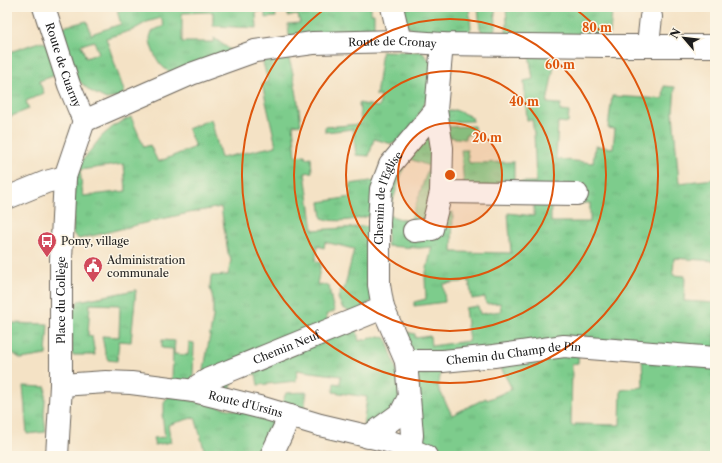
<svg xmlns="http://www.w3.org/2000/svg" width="722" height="463" font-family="'Libre Caslon Text',serif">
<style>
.grass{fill:url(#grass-tufts);stroke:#4c7454;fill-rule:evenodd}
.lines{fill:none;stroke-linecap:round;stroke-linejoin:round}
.minor-casing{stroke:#686157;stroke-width:24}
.minor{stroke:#fff;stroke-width:22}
.ring{fill:none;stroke:#de560d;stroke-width:2}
.labels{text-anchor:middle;stroke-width:3;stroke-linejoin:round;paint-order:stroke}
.street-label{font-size:11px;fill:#1c1c1c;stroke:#fcf5e5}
.poi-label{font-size:11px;fill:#1c1c1c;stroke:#fcf5e5;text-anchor:start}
.centre{fill:#de560d;stroke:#fcf5e5;stroke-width:2}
.ring-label{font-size:12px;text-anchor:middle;font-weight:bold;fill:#de560d;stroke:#fcf5e5;stroke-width:3;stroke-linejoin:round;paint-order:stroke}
</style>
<defs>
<pattern id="grass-tufts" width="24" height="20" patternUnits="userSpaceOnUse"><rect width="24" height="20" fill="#7dcc8c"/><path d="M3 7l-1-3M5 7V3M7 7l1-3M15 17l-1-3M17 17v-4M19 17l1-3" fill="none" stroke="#6baf78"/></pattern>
</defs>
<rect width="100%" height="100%" fill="#fcf5e5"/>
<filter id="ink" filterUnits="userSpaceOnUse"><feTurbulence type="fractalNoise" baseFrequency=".025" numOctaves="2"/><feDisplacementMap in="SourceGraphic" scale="8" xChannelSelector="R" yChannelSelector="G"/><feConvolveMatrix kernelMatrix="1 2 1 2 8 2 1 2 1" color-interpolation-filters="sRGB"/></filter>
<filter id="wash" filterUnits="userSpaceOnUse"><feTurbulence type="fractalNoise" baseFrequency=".012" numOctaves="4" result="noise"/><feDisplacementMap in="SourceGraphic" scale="16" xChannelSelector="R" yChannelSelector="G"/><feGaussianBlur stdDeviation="0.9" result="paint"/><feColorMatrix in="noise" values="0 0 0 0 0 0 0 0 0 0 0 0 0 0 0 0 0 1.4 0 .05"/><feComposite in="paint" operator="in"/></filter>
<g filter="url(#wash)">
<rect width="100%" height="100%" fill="#f4e2c5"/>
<g class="grass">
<path d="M142,7h229v7h3v23l-85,-1 -1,-12 12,-1 -2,-8 -10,1 -1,-8 -12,1 1,8 -11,1v-7l-9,1 1,16 -44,-2v-14l-31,1v29h31l1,-4 18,13 -58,24c-5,-3 -9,-6 -13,-10 -5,-6 -14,-23 -10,-31 2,-5 9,-6 13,-8l-3,-8 -14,4 -14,8 -27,8 18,53 -2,6 -16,2 -16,-8 -15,-14 -17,-49 29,-7 4,13 30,-10 -4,-13zM94,41l5,12 -13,5 -5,-13z"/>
<path d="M414,7h55l2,21 -4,7 -42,2 -17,-10 -7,-16 3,-2z"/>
<path d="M478,7h17l1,20 -5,8 -8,-1 -3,-6z"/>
<path d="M506,7h138v5h-32l-2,22 -5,9h-100l2,-21z"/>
<path d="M39,42l7,1 10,32 -17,6 5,12 -18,8 3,8 -22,9v-65z"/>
<path d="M382,51l40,1 9,10 -1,31 -16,31 -14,16 -8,4 -18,-5 -5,17 -13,-1 -3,-26 -28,3v-5l36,-3 -2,-21 20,4 2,-11h-5z"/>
<path d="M529,55h27l-9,48 14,1 -1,7 9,1 -1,11 -10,-1 -2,37 37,4 2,-17 18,2 2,-19 -7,-1 4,-32 51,3 1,-13 11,1 -2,26 6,70 36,-4v82l-41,-3 -1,17 12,1 -1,25 31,2v49l-299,6 -14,-27 13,3v4l15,-2 1,10 38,-5 -4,-33 13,-2 2,8 21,-3 -1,-8 -14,1 -1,-7 -13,2 -3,-18 -26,3 2,18 -31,4v-4l12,-3 -1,-22 7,-30 -13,1 -32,-2 1,-49 10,-30 20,-27 12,-3 5,4 1,76 17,-5 -1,40 59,1 -3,-40 26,3v-14l17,1v19h39v-19h-12l-114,-16 -3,-37h6l2,13 45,-1v20h22l-2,-49 -2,-13h-5l-3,-39 9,-2zM407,158l22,8 -19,56 -22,-7z"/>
<path d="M288,56c7,19 10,48 13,68l-8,1 3,31 9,-1 1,3 5,-1 1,15 -7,1 8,57 60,-4 1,73 -20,16 -12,-8 -4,-9 3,-9 3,1 10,-41 -29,-7 -1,6 -6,-2 -3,15 6,2 -4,21 12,2c2,9 2,17 6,25l-9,4 3,11 -126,49 10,-58v-17l-3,-12 1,-12 17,-1 3,-15 -3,-7 -7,-46c-48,8 -95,21 -142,32l-6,-5 1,-41 4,-27 24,-30 13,-11 16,-8 13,30 6,-2 8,17 37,-15 -7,-18 23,-10 10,39 55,-12 -14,-62 6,-3 -5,-18 3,-4zM124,164l2,27 -43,5 -3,-26z"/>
<path d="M455,110l17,7 1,4 -27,1v-9l3,-2z"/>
<path d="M474,126l1,7 -10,2v4l-18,-2v-10z"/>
<path d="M377,180l-4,35c-16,4 -35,9 -51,3l-2,-16 31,-5 -1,-13z"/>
<path d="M136,290l-5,52 -12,-1 -2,20 -9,-1 -3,-8 -3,-16 17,1 1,-32 -30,-1 -2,31 4,1 3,19h-23v-41l6,-13z"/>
<path d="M7,323l41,1 -2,31 -25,4 -7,-5 -7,-6z"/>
<path d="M356,327l3,14 21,-5 6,2 10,30 5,25 -3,17 -35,16 4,-29 -34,-5 1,-9 6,1 1,-8 -44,-6 -1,11 -38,4 -2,-11 -13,1 -12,4v14l-14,-3 2,-9z"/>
<path d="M162,340l13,1 -1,13 14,1 1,-13 5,1 -1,33 -2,5h-19l1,-32 -11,-1z"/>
<path d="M579,350l-1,13 -6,1 -1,61 4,2v-3l45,1 1,-35 22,-3 -1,-33 73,5v97h-278l-14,-7 -6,-24 -7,-61 33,-1 -5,24 14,28 34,-17 1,2 25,-11 -16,-31z"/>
<path d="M23,386l23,1 -2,28 2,17 -19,2z"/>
<path d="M307,392l-3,18h-25l7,-17z"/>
<path d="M171,396l107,24 -12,36h-60l-11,-39 -27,8 3,17 -16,3 -2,-7 12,-1 -3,-23 2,-1v-11l3,-4z"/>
</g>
</g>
<g filter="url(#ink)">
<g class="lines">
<defs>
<g id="minor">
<path id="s1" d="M44,7l25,78 15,36"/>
<path d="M392,7l8,34"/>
<path d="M648,45l3,-28"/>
<path d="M436,110l6,38 -1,44 136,2"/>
<path id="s2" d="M84,121l32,-14 75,-33 64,-23 58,-8 87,-2 42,3 163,2h110"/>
<path d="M7,198l39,-16 19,-5"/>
<path d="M414,231l18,-2 9,-37"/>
<path id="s3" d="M406,361l-23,-53 -4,-23v-63l2,-33 9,-24 46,-55 6,-66"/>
<path id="s4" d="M61,385l45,-3 25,1 63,8 69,17 57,17 64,15 16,5 26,11"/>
<path id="s5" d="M194,391l5,-6 10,-6 174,-71"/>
<path d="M409,397l3,38 -2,14"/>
<path id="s6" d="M368,437l33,-24 8,-16 -3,-36h37l51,-5 70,-10 151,12"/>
<path id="s7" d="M57,456l4,-71v-126l4,-82 19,-56"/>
<path d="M271,456l19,-40"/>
</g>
</defs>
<use href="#minor" class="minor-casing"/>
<use href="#minor" class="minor"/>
</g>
</g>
<circle cx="450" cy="175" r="52" fill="#de560d" fill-opacity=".12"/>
<g class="ring">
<circle cx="450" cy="175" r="52"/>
<circle cx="450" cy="175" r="104"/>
<circle cx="450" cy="175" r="156"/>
<path d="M574 8A208 208 0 1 1 326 8"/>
</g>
<defs>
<symbol id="bus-pin" viewBox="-11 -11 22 30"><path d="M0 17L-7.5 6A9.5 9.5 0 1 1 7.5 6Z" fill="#d1495b" stroke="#fcf5e5"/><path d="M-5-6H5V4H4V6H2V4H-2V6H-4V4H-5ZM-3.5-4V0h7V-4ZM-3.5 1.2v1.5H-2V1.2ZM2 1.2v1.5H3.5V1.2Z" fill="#fff"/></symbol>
<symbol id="civic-pin" viewBox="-11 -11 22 30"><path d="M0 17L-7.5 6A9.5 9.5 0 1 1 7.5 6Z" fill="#d1495b" stroke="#fcf5e5"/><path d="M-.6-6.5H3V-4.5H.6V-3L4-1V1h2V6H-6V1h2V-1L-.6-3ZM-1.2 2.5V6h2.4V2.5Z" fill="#fff"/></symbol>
</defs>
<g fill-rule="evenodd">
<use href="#bus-pin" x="36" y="230" width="22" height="30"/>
<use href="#civic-pin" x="82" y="255" width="22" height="30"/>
</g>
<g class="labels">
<g class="street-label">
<text dy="4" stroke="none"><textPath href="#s2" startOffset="323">Route de Cronay</textPath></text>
<text dy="4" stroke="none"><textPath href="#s1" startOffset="61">Route de Cuarny</textPath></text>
<text dy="4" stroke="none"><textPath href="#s3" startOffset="170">Chemin de l'Eglise</textPath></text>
<text dy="4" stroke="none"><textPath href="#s7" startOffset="156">Place du Collège</textPath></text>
<text dy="4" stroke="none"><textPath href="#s5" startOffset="103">Chemin Neuf</textPath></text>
<text dy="4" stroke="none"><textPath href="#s6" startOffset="203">Chemin du Champ de Pin</textPath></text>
<text dy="4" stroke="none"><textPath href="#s4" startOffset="187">Route d'Ursins</textPath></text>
</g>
<g class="poi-label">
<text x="61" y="245">Pomy, village</text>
<text x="107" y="264">Administration<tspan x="107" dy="13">communale</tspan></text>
</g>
</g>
<circle cx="450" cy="175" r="6" class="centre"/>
<g class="ring-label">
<text x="597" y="32">80 m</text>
<text x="560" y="69">60 m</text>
<text x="524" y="106">40 m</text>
<text x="487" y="142">20 m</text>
</g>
<rect width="722" height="463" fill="none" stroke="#fcf5e5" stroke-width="24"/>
<g transform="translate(684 38) rotate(298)" stroke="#fcf5e5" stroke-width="3" paint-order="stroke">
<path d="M0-3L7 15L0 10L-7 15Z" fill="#1c1c1c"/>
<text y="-6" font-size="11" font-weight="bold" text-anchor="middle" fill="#1c1c1c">N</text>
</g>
</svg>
